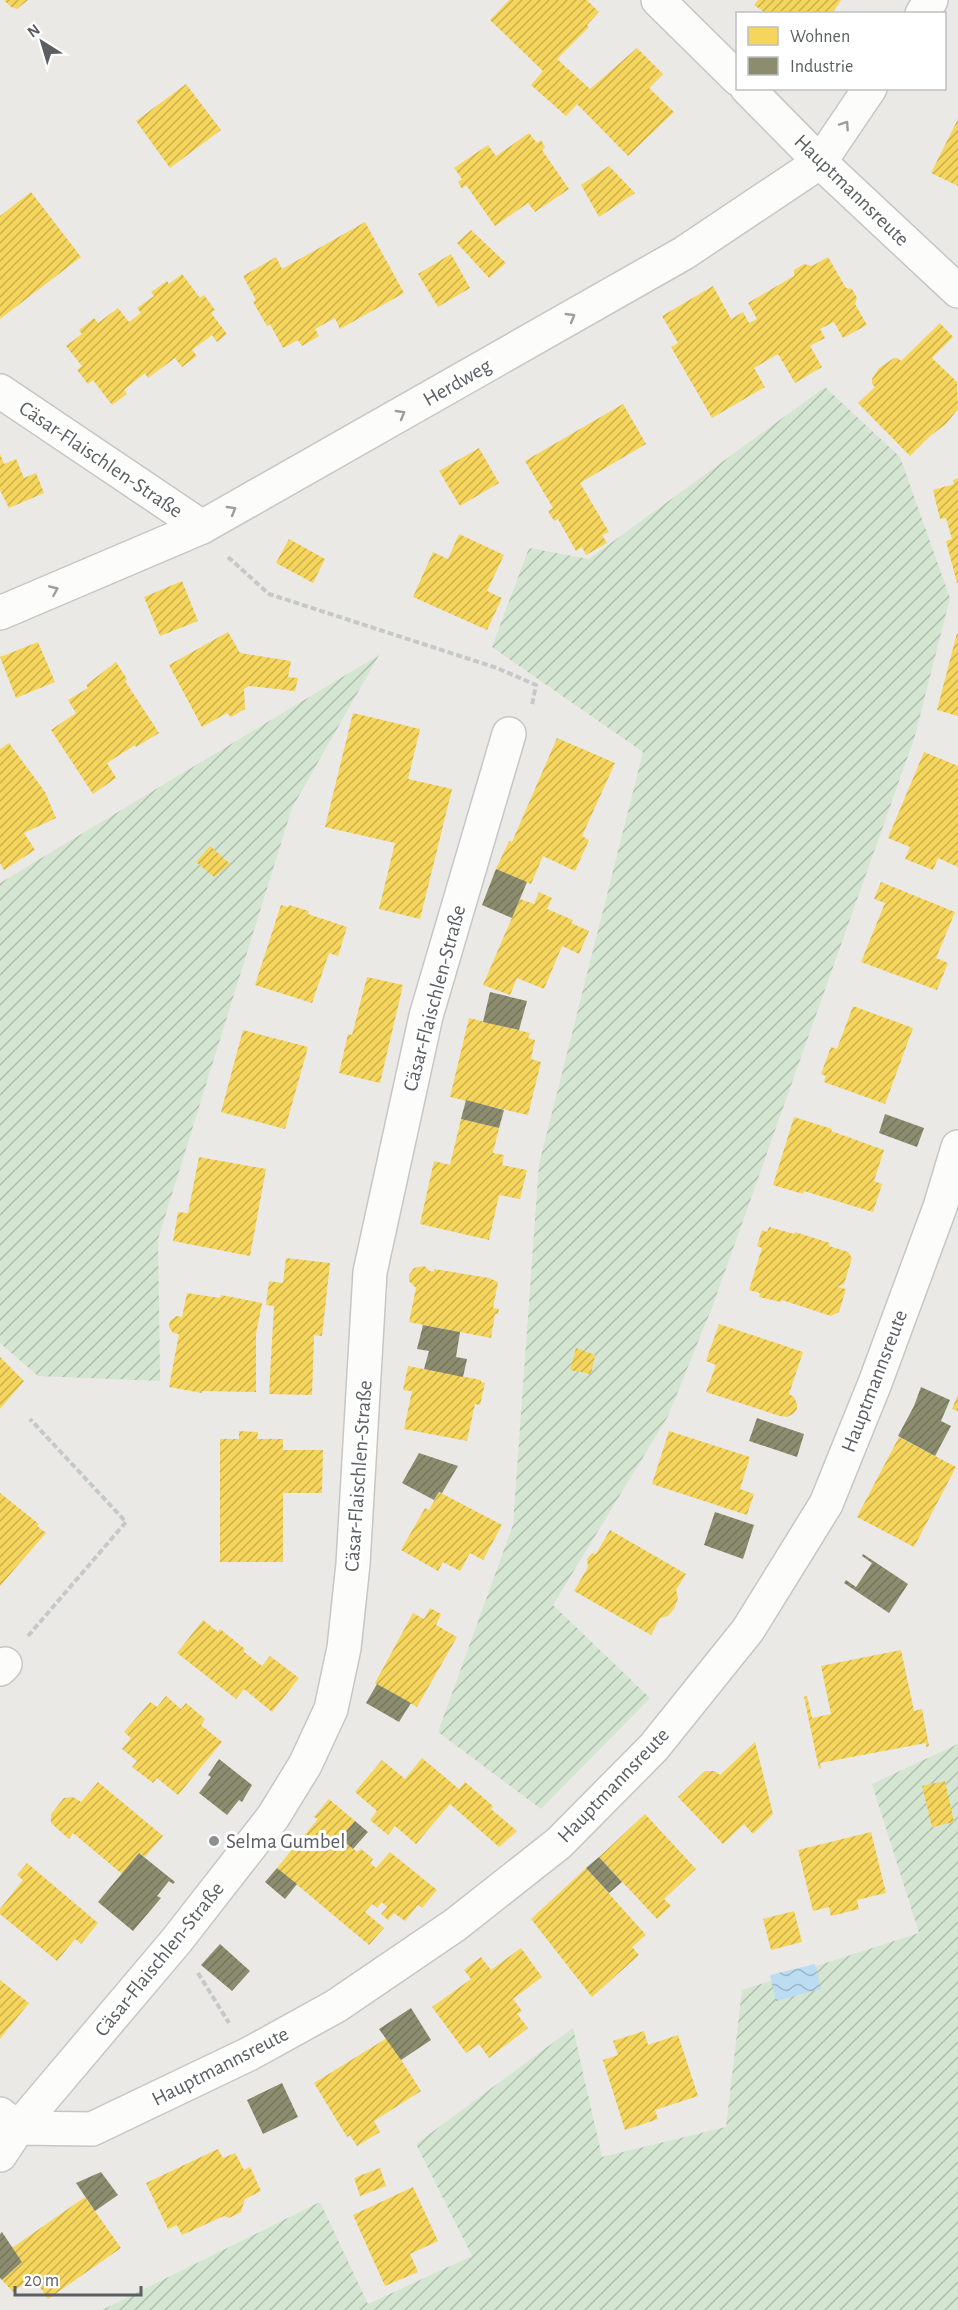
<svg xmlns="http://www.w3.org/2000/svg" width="958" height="2310" font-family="'Alegreya Sans',sans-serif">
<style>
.garden{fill:url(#garden-furrows)}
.water{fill:url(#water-waves)}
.homes{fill:url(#homes-hatch)}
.industry{fill:url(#industry-hatch)}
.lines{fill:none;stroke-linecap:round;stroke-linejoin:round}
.minor-casing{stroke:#c6c6c6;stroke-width:36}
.path{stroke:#c5c9c7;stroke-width:4;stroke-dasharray:6 3;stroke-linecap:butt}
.minor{stroke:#fcfcfb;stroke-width:33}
.oneway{stroke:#9b9e9f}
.poi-dot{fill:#8d8f90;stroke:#fff;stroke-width:2}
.labels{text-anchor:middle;stroke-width:6;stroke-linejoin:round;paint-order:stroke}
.street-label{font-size:21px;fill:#5b5f62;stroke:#fff}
.poi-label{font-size:21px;fill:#5b5f62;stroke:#fff;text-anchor:start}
</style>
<defs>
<pattern id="garden-furrows" width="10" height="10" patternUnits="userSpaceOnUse" patternTransform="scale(1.5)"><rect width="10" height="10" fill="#d4e5d1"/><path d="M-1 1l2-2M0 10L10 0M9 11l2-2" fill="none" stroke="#afbdad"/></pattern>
<pattern id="water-waves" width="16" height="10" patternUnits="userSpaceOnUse" patternTransform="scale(1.5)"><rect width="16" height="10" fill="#bcdcf2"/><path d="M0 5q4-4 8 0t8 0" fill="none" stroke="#9cb6c7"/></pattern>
<pattern id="homes-hatch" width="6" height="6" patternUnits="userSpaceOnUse" patternTransform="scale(1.5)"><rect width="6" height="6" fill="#f6d55c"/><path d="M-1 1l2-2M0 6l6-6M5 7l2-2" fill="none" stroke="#cab04f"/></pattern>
<pattern id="industry-hatch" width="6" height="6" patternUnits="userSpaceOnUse" patternTransform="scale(1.5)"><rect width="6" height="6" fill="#8c8c6e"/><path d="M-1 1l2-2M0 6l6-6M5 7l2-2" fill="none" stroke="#75765e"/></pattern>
</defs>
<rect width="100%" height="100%" fill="#ebe9e5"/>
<g class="garden">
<path d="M825,387l75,70 50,141 -36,141 -201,566 -45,111 -115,189 97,93 -109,111 -103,-77 75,-207 26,-361 104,-412 -151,-105 37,-99 60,11z"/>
<path d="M379,655l-87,153 -134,431 2,142 -122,-5 -38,-33v-460z"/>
<path d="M958,1744v566h-856l218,-108 48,102 104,-48 -56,-112 157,-116 29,129 124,-30 16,-137 177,-57 -47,-149z"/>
</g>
<path class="water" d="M815,1964l6,25 -45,12 -6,-26z"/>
<g class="homes">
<path d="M4,0h24l-11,9 -6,-2z"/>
<path d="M509,0h78l12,12 -12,13 2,2 -32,32 33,30 47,-41 26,26 -14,14 25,24 -46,44 -51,-52 -11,12 -35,-31 12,-14 -53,-51z"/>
<path d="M758,0h83l-9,14h-65l-13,-9z"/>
<path d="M186,84l35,46 -51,38 -34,-47z"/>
<path d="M958,119v67l-27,-13z"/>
<path d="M529,133l8,10 4,-3 4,7 -3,3 27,39 -34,23 -7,-9 -33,23 -29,-41 -4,4 -4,-7 4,-3 -8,-11 34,-23 8,11z"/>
<path d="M609,166l26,27 -36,24 -18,-32z"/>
<path d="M31,192l50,65 -81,62v-103z"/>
<path d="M365,222l39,71 -64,36 -5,-11 -20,11 4,7 -17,10 -4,-6 -15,8 -13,-24 -3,2 -14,-24 3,-2 -13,-24 33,-19 6,12z"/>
<path d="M471,230l35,33 -17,15 -32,-35z"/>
<path d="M451,254l19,34 -32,19 -20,-33z"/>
<path d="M828,257l18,31 6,1 5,9 -2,6 12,21 -24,13 -9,-16 -14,7 5,9 -15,8 12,21 -27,16 -17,-29 -24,14 11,19 -53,31 -41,-71 7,-4 -16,-27 51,-30 18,33 12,-7 6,11 8,-4 -9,-16 46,-27v-6l10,-6 8,2z"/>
<path d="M182,274l18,24 4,-3 11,15 -4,3 16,21 -10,8 -5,-7 -20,15 5,6 -15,11 -7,-9 -27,20 -3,-5 -21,17 3,4 -15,11 -19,-25 -5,4 -11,-14 5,-4 -16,-20 16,-12 -3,-4 15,-12 4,5 20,-15 11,14 12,-9 -4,-5 17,-12 -3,-4 16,-11 2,3z"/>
<path d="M940,323l13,14 -21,21 25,24 1,27 -12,15 -16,12 -20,20 -52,-53 17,-16 -3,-3v-5l7,-11 15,-10h4l3,3z"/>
<path d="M623,404l23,40 -66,39 29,49 -7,3 5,8 -21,12 -4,-8 -6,4 -18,-32 -4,2 -6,-10 5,-3 -28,-47z"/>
<path d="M479,448l20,35 -39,23 -21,-35z"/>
<path d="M0,454l4,10 12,-5 8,19 12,-5 8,20 -35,15 -9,-18z"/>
<path d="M958,478v105h-1l-11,-42 6,-2 -6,-21 -6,1 -7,-29 21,-6 -1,-4z"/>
<path d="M459,534l45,21 -17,36 15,7 -15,32 -74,-33 20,-45 15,7z"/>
<path d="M289,539l36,20 -12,24 -37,-20z"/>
<path d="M182,581l16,40 -38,15 -16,-39z"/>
<path d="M228,632l12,21 51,8 -3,16 10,1 -3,13 -46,-5 -5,3 1,20 -14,8 -4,-4 -25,14 -33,-62z"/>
<path d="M957,633h1v83l-21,-6z"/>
<path d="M38,642l17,40 -39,16 -16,-41z"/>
<path d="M116,662l11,17 -2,2 34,52 -23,14 -1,-2 -28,18 9,15 -23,16 -42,-64 25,-17 -8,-13 20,-12 -2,-3z"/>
<path d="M353,713l67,16 -12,50 44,10 -32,130 -41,-10 16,-66 -70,-16z"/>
<path d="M557,738l58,25 -33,73 7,4 -14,31 -32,-15 -12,28 -35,-15 13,-28 3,1z"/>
<path d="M9,743l36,49 11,26 -32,15 11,17 -31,20 -4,-7v-114z"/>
<path d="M924,752l34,14v101l-20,-9 -5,12 -28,-11 5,-12 -22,-9z"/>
<path d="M210,846l20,18 -16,13 -18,-15z"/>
<path d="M881,882l74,30 -19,46 12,5 -11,27 -76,-28 24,-59 -11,-4z"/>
<path d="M539,892l13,6 -5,11 26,11 -2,3 18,8 -10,23 -17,-8 -18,43 -27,-11 -7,17 -27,-10 37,-86 14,5z"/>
<path d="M281,905l7,2 1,-2 20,6 -1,3 39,13 -9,29 -9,-3 -17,50 -57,-18z"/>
<path d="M367,977l36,8 -23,98 -41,-10 9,-39 4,1z"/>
<path d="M853,1006l60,22 -28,76 -61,-22 2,-6 -5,-2 10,-27 6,2z"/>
<path d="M469,1018l61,15 -2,5 7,2 -4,19 10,3 -13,53 -78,-18z"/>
<path d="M243,1030l65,17 -23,82 -64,-17z"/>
<path d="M794,1117l38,12 -1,2 53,19 -10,31 8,3 -9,28 -69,-21 -1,3 -30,-9z"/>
<path d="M461,1119l38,9 -6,25 11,2 -2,10 25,5 -7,29 -21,-4 -10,45 -69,-16 14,-63 16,4z"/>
<path d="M199,1157l67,12 -16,87 -77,-15 5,-29 10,1z"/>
<path d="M769,1227l25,7 1,-2 35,11 -1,3 19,6 4,6 -8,26 -7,3 9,2 -7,23 -8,4 -49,-16 -1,2 -22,-5 1,-4 -11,-3 13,-42 -5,-2 5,-16 5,2z"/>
<path d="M286,1258l44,5 -8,73 -8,-1 -2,60 -43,-1 5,-88 -8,-1 3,-24 14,2z"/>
<path d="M424,1266l6,5 4,1v-3l55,9 9,4 -5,26 6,1 -1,5h-3l-4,24 -82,-16 7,-34 -7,-7v-6l5,-7z"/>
<path d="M187,1293l33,5 1,-3 41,8 -6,31v58l-54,-1v2l-33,-6 10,-53 -6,-1 -4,-6 1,-6 6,-5 6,1z"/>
<path d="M719,1324l84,28 -14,42 5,3 3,7v5l-4,5 -6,3 -7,-1 -74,-24 10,-27 -10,-4z"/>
<path d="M576,1348l19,7 -4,19 -21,-4z"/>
<path d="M0,1357l24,24 -24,28z"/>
<path d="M408,1366l73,14v2l4,1 -5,22 -5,-1 -8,37 -63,-12 8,-38 -9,-1z"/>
<path d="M958,1394v17l-6,-2z"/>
<path d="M239,1431l19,1 -1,7h26v11h40l-1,43h-39v69h-63v-123h19z"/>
<path d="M669,1431l81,26 -10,32 14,5 -7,21 -95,-31z"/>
<path d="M899,1437l57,30 -42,80 -57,-30z"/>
<path d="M439,1492l63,33 -19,35 -13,-7 -10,18 -17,-9 -5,9 -37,-21 24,-42 4,2z"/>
<path d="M0,1493l39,31 -2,2 9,7 -46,53z"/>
<path d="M610,1530l76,44 -10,16 2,8 -4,11 -6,7 -8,2 -9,17 -77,-44 14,-24 -1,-8 5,-6 4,1z"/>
<path d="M430,1608l11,6 -5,11 21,12 -40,70 -42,-24 38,-70 11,6z"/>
<path d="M203,1620l15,12 2,-3 25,20 -2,2 19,15 8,-10 29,22 -27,34 -28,-23 -8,10 -59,-46z"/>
<path d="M901,1650l13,61 8,-2 7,37 -3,1v-4l-106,20 1,5 -2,1 -15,-72 3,-1 5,22 19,-4 -10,-48z"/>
<path d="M166,1696l15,13 5,-6 19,16 -4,6 21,17 -44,53 -21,-17 -4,5 -21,-16 5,-6 -15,-12 9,-11 -7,-6 26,-30 7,5z"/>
<path d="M755,1742l18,72 -20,20 -9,-10 -21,20 -45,-47 27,-26h10l5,4z"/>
<path d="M422,1758l37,31 6,-7 28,24 -2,3 26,22 -18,16 -49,-43 -34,40 -21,-18 -7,9 -18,-15 7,-9 -22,-19 27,-32 23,19z"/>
<path d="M945,1781l9,41 -22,5 -10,-41z"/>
<path d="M98,1782l65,54 -18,21 -6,-4 -17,21 -49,-41 -4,6 -18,-16v-9l13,-16 9,-1 8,5z"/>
<path d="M329,1799l26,22 -15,17 17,14 4,-3 12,10 -3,4 6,5 14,-16 47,38 -15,18 -4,-3 -13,16 -11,-8 -6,7 -7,-6 6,-7 -5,-5 -5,6 -5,-4 -7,8 19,16 -15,17 -92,-77 41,-49 -4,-2z"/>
<path d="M645,1814l51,55 -32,30 7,7 -14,13 -58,-62z"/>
<path d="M871,1832l15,61 -29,7 2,9 -28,7 -2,-9 -16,4 -15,-61z"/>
<path d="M27,1863l71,60 -17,21 -6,-5 -18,22 -57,-47v-5l23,-29 -6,-5z"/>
<path d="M586,1868l60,67 -14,12 7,8 -47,42 -61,-78z"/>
<path d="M794,1911l8,31 -31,8 -8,-31z"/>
<path d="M521,1948l21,29 -29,22 9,12 -5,3 11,14 -39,30 -10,-14 -13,9 -34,-46 39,-28 -7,-9 17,-13 10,13z"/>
<path d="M0,1980l29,23 -29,36z"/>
<path d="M644,2031l4,14 30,-10 20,61 -43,14 3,9 -33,11 -22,-70 15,-5 -5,-14z"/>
<path d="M387,2038l34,53 -47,30 6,11 -23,14 -7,-11 -3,2 -33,-54z"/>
<path d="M218,2149l5,9 12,-5 9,17 6,-3 11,24 -16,8 -4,13 -12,6 -5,-2 -42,19 -5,-10 -9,4 -22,-46z"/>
<path d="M380,2168l6,18 -26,10 -6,-18z"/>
<path d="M413,2187l25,54 -28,13 8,18 -33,14 -32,-71z"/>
<path d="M85,2197l36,51 -73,51 -15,-22 -20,15 -11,-12 20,-18 -10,-14z"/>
</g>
<g class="industry">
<path d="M496,869l31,13 -15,36 -30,-13z"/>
<path d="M490,992l37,9 -8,29 -36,-8z"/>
<path d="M466,1100l38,10 -5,18 -38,-9z"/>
<path d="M885,1114l39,14 -7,19 -38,-14z"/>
<path d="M423,1325l37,7 -4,25 11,2 -4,18 -39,-8 5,-18 -12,-2z"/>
<path d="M921,1387l29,13 -9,21 10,5 -16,30 -37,-20 16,-30z"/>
<path d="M757,1418l47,16 -7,23 -48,-16z"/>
<path d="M419,1453l39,13 -16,27 -3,-1 -5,8 -32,-17z"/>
<path d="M715,1512l39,13 -11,34 -39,-14z"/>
<path d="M863,1554l45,30 -19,29 -45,-30 2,-3 10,7 16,-24 -10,-7z"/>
<path d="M377,1684l34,19 -12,19 -33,-19z"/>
<path d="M219,1759l33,26 -10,17 -3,-2 -12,15 -28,-22 12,-16 -3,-2z"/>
<path d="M355,1821l13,11 -15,17 -13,-11z"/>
<path d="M139,1853l36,29 -2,2 -4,-3 -12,15 4,2 -28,33 -35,-29z"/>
<path d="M599,1857l23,25 -13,11 -23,-25z"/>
<path d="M277,1868l20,16 -12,15 -20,-17z"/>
<path d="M220,1944l30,27 -18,20 -31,-26z"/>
<path d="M411,2008l20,32 -30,20 -22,-31z"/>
<path d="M282,2083l16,34 -35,17 -16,-34z"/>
<path d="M101,2172l17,23 -23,16 -19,-28z"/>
<path d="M2,2232l20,30 -20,18 -2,-2v-44z"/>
</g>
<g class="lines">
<defs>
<g id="minor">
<path d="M658,0l80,79"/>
<path d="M922,14l9,-14"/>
<path d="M747,88l73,74 138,129"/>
<path d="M0,391l202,136"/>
<path d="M0,613l202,-86 482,-274 136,-91 50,-74"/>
<path d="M0,1669l5,-5"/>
<path d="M0,2114l18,14 159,-188 96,-123 32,-52 26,-56 13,-61 9,-84 17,-292 56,-256 83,-282"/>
<path d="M0,2155l18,-27 74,1 157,-75 87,-48 119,-81 104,-82 95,-96 94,-117 78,-126 49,-121 65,-176 18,-60"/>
</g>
</defs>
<use href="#minor" class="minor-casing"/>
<g class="path">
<path d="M228,557l41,37 228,74 39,17 -4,20"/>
<path d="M28,1636l98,-114 -96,-103"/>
<path d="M198,1973l31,50"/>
</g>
<use href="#minor" class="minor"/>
</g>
<defs><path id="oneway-chevron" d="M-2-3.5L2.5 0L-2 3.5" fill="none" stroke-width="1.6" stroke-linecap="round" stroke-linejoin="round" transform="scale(1.5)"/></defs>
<g class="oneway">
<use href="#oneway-chevron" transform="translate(845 125) rotate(-56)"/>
<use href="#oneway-chevron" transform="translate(571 317) rotate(-30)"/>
<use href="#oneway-chevron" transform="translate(401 414) rotate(-30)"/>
<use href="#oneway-chevron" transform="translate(232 510) rotate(-30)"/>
<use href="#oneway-chevron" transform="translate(54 590) rotate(-23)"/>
</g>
<circle class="poi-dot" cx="214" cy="1841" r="6"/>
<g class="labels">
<g class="street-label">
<text transform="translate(852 190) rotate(44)" y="7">Hauptmannsreute</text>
<text transform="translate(457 382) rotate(-30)" y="7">Herdweg</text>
<text transform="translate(101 459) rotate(34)" y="7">Cäsar-Flaischlen-Straße</text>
<text transform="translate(434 998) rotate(-75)" y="7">Cäsar-Flaischlen-Straße</text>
<text transform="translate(874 1381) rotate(-69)" y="7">Hauptmannsreute</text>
<text transform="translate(358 1476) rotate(-86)" y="7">Cäsar-Flaischlen-Straße</text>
<text transform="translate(613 1785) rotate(-46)" y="7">Hauptmannsreute</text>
<text transform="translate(159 1959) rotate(-51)" y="7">Cäsar-Flaischlen-Straße</text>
<text transform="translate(220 2066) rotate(-27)" y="7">Hauptmannsreute</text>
</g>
<g class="poi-label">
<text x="226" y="1848">Selma Gumbel</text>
</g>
</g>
<rect x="736" y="12" width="210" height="78" fill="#ffffff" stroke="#bdbfc0" stroke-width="1.5"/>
<rect x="748" y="27" width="30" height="18" fill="#f6d55c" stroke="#bdbfc0" stroke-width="1.5"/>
<text x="790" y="42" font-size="18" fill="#5b5f62">Wohnen</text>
<rect x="748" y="57" width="30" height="18" fill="#8c8c6e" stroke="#bdbfc0" stroke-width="1.5"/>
<text x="790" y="72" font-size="18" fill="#5b5f62">Industrie</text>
<g transform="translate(42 42) rotate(323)" stroke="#ffffff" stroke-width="4.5" paint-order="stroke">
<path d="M0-4.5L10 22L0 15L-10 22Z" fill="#5b5f62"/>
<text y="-9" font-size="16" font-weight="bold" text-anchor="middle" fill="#5b5f62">N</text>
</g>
<path d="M15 2286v9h126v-9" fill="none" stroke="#5b5f62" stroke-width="3"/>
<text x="24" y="2286" font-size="18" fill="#5b5f62" stroke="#ffffff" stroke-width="4.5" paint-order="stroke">20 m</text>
</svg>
